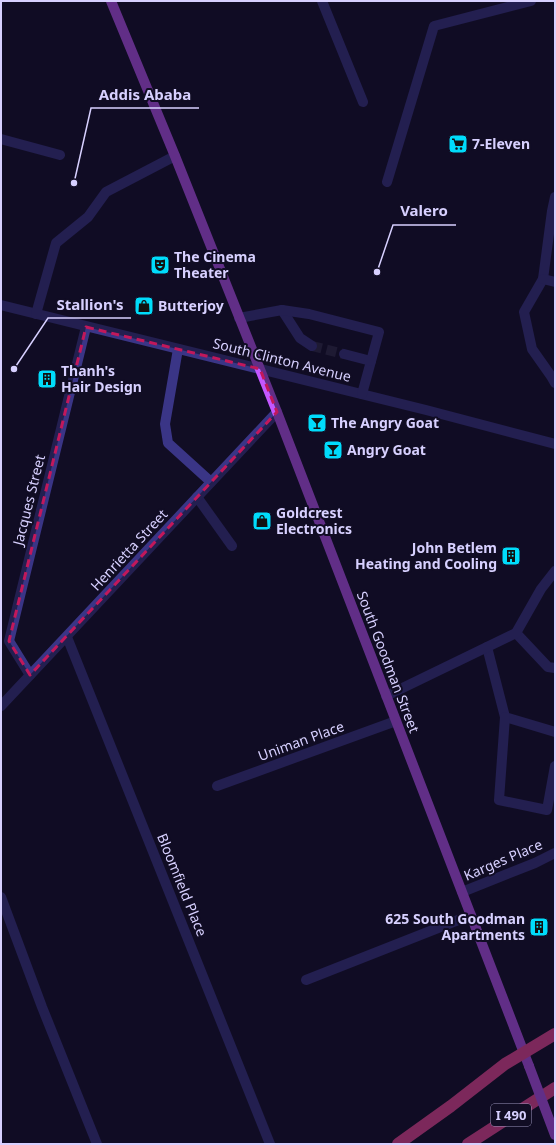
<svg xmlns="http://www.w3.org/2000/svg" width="556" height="1145" font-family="'Noto Sans',sans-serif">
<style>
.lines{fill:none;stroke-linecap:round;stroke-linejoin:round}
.minor-tunnel{stroke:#2f2a45;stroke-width:10;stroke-dasharray:10 5;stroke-linecap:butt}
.minor{stroke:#3a3586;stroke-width:10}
.major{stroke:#c457ff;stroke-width:10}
.highway{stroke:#ff4b9d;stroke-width:12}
.major-bridge{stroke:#c457ff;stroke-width:10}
.marked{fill:none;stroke:#c2185b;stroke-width:3;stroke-dasharray:8 5;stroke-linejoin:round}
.labels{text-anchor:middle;stroke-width:4;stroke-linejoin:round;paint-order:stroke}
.shield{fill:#110d24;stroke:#9c96bd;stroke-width:1}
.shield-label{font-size:13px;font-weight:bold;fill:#d7d0ff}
.poi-label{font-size:14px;font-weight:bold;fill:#d7d0ff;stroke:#110d24;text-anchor:start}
.street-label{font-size:14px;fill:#d7d0ff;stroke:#110d24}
.leader{fill:none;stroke:#d7d0ff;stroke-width:1.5}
.callout-dot{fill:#d7d0ff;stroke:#110d24;stroke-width:1.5}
.callout-label{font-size:15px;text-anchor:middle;font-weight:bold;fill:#d7d0ff;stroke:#110d24;stroke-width:4;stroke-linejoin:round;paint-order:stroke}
</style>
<rect width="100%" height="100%" fill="#110d24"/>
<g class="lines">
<path class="minor-tunnel" d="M312,346l32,8"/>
<g class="minor">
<path d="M322,1l41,101"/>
<path d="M1,139l59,16"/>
<path d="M387,182l47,-156 97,-25"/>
<path d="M555,197l-3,14 -9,68 -19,33 8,37 19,27 4,7"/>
<path d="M543,279l12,3"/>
<path d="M1,305l425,105 129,34"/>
<path d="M282,310l18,28 12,8"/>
<path d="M36,314l20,-71 32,-26 18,-25 69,-36"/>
<path d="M239,318l43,-8 27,4 70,18 -17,62"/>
<path d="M178,349l-13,75 3,19 43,39"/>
<path d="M344,354l27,7"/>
<path d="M197,497l35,49"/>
<path d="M516,633l32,34 7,1"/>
<path d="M67,637l203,507"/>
<path d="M487,647l18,70 50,15"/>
<path d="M30,675l-21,-34 77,-314"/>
<path d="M386,696l130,-63 25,-44 14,-18"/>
<path d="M1,706l276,-294"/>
<path d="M505,717l-6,83 48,10 8,-44"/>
<path d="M217,786l179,-65"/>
<path d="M462,892l73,-29 20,-10"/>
<path d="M1,897l41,110 55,137"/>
<path d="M306,980l165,-65"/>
</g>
<path class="major" d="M111,1l64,155 102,256 252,654"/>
<g class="highway">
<path d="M398,1144l53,-38 54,-42 50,-30"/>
<path d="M468,1144l87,-56"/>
</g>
<path class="major-bridge" d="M529,1066l26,69"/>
</g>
<path d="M0 0H556V1145H0ZM86,327l174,42 17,43 -247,263 -21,-34z" fill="#110d24" fill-opacity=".55" fill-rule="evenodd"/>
<path class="marked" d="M86,327l174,42 17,43 -247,263 -21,-34z"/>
<defs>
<symbol id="supermarket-square" viewBox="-11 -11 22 22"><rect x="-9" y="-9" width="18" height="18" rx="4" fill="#00dcfb" stroke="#110d24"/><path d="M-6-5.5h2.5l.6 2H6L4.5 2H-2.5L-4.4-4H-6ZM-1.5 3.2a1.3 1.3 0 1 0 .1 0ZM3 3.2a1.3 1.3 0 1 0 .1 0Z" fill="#111"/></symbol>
<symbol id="theatre-square" viewBox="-11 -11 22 22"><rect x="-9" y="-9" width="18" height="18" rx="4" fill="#00dcfb" stroke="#110d24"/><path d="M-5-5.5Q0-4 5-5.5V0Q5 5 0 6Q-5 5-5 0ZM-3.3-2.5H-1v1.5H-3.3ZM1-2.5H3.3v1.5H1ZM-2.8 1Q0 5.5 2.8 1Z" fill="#111"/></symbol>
<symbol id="shop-square" viewBox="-11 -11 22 22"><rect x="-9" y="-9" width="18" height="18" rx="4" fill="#00dcfb" stroke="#110d24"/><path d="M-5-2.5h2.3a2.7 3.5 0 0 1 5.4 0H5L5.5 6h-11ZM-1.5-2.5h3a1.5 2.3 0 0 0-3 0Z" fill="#111"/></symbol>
<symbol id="building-square" viewBox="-11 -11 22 22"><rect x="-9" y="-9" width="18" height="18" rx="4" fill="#00dcfb" stroke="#110d24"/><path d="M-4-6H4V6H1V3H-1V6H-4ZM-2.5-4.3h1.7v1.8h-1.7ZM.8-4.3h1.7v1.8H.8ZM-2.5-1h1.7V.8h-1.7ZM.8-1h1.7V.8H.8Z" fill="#111"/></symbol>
<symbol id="bar-square" viewBox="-11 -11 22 22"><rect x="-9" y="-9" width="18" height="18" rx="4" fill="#00dcfb" stroke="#110d24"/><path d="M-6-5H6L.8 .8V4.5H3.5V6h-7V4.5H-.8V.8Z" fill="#111"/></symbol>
</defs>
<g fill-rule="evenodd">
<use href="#supermarket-square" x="447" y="133" width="22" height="22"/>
<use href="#theatre-square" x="149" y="254" width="22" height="22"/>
<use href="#shop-square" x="133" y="295" width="22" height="22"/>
<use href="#building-square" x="36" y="368" width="22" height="22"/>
<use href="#bar-square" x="306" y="412" width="22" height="22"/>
<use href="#bar-square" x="322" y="439" width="22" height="22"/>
<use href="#shop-square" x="251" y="510" width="22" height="22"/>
<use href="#building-square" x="500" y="545" width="22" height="22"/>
<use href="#building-square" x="528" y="916" width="22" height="22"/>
</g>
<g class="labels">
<rect class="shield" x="491" y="1104" width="40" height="22" rx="3"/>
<g class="shield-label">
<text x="511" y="1120">I 490</text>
</g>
<g class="poi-label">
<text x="472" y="149">7-Eleven</text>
<text x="174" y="262">The Cinema<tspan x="174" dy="16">Theater</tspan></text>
<text x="158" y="311">Butterjoy</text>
<text x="61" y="376">Thanh's<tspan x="61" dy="16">Hair Design</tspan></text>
<text x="331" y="428">The Angry Goat</text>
<text x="347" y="455">Angry Goat</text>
<text x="276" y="518">Goldcrest<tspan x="276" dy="16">Electronics</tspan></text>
<text x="497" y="553" text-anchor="end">John Betlem<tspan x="497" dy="16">Heating and Cooling</tspan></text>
<text x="525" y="924" text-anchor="end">625 South Goodman<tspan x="525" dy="16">Apartments</tspan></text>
</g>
<g class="street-label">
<text transform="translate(282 360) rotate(14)" y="5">South Clinton Avenue</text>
<text transform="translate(29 500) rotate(-76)" y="5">Jacques Street</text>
<text transform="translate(129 550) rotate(-47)" y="5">Henrietta Street</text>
<text transform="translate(388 662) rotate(69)" y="5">South Goodman Street</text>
<text transform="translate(301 741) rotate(-20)" y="5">Uniman Place</text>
<text transform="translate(503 860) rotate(-23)" y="5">Karges Place</text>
<text transform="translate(182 885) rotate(68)" y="5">Bloomfield Place</text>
</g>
</g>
<path class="leader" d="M74 183L91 108H199M377 272L393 225H456M14 369L48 318H131"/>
<g class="callout-dot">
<circle cx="74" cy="183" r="4"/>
<circle cx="377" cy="272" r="4"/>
<circle cx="14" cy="369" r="4"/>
</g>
<g class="callout-label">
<text x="145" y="100">Addis Ababa</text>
<text x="424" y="216">Valero</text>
<text x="90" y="310">Stallion's</text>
</g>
<rect width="556" height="1145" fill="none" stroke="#d7d0ff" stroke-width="4"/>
</svg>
